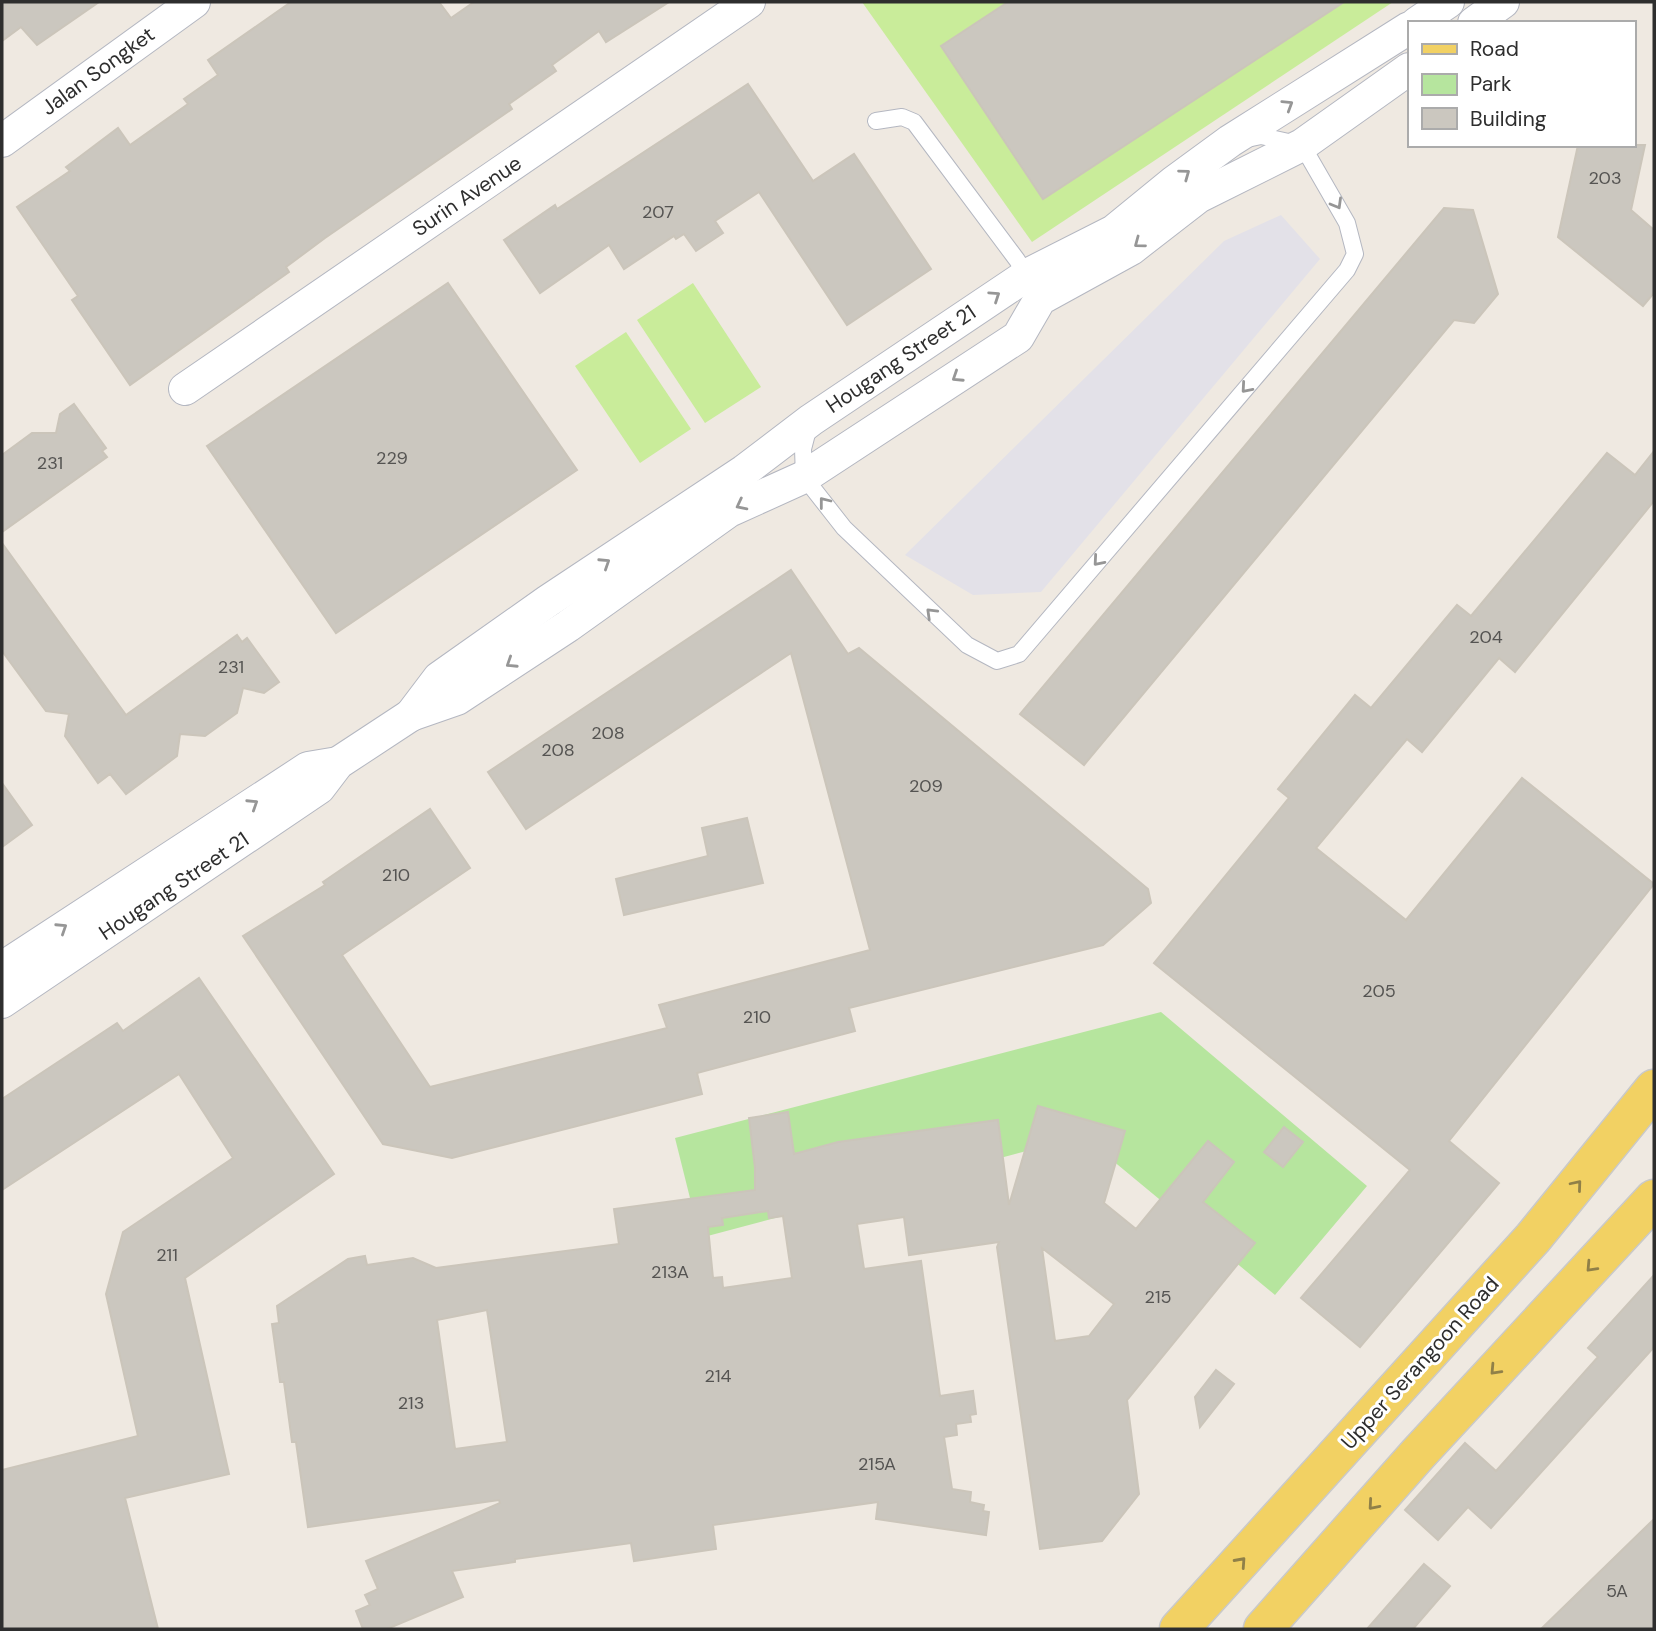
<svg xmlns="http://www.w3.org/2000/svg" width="1656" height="1631" font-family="'DM Sans',sans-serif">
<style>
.industrial{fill:#e3e1e8}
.green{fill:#b6e59e}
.pitch{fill:#c9ec9a}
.building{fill:#cbc7bf;stroke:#cbc5ba;stroke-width:2;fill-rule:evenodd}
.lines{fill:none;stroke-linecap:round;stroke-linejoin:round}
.service-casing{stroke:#b4b7c1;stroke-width:18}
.minor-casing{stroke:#b4b7c1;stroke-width:34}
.primary-casing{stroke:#c9c9c9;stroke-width:41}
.service{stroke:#fff;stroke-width:16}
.minor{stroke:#fff;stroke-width:32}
.primary{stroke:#f2d163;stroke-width:38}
.oneway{stroke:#969696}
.oneway2{stroke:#908048}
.labels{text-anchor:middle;stroke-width:6;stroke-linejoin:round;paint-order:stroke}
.number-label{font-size:18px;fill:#555452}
.street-label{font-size:21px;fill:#2e2e2e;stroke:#fff}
</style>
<rect width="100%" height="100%" fill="#efe9e1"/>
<path class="industrial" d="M1281,215l39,44 -279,333 -68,3 -68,-40 319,-314z"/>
<path class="green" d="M1161,1012l206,174 -92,109 -192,-159 -383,102 -25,-100z"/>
<g class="pitch">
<path d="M862,2h531l-361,240z"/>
<path d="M693,283l68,104 -56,36 -68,-103z"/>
<path d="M626,332l65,97 -51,34 -65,-97z"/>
</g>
<g class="building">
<path d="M2,2h97l-62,43 -16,-18 -19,14z"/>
<path d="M291,2h148l12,16 23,-16h195l-63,40 -7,-11 -47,34 4,6 -47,33 3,5 -187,129 -39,29 3,5 -159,113 -58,-85 6,-4 -61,-89 53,-36 -4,-4 52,-39 12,17 58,-41 -4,-5 34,-24 -10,-15z"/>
<path d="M1008,2h336l-301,197 -102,-153z"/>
<path d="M748,84l65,97 41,-27 77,115 -84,56 -88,-133 -44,29 8,12 -27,18 -12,-17 -8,5 -2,-3 -50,33 -15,-24 -69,48 -36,-53 51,-35 2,4z"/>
<path d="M1578,145h67l-14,65 23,20v63l-11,13 -85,-69z"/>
<path d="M1444,208l29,2 25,84 -24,29 -20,-3 -370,445 -64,-51z"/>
<path d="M448,283l129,187 -241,163 -129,-187z"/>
<path d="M74,404l32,44 -4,3 5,6 -105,75v-77l30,-22h24l4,-19z"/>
<path d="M1654,451v50l-139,171 -16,-14 -77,94 -15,-13 -91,109 90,72 116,-142 132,106 -205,257 50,42 -139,164 -59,-49 109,-128 -256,-207 135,-165 -11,-9 77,-94 16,13 86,-103 14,11 136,-163 28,22z"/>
<path d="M2,543l124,172 111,-80 5,7 5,-4 32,44 -15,11 -21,-5 -6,25 -32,23 -25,-2 -3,22 -51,38 -16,-20 -12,9 -33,-47 4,-22 -23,-3 -44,-60z"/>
<path d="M791,570l57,84 11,-6 289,241 3,14 -48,42 -254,63 6,23 -158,42 5,21 -250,64 -69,-14 -140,-208 82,-51 -2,-3 107,-73 40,59 -128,87 88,132 237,-59 -8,-23 211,-55 -79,-297 -265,176 -38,-57z"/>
<path d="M2,783l30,42 -30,22z"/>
<path d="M747,818l16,65 -139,32 -8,-36 92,-23 -6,-28z"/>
<path d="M199,978l135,196 -149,104 44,196 -104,24 33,131h-156v-159l136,-34 -32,-142 17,-62 110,-74 -54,-84 -177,116v-91l115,-76 6,8z"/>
<path d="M1038,1106l87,25 -21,72 32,26 72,-88 26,21 -31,40 52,41 -128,157 12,94 -37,47 -62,8 -43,-302 2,-5 -90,13 -5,-38 -47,7 7,45 57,-8 19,135 33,-5 3,23 -6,1 1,7 -15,2 1,11 -13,2 8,52 19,3 -1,10 14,3 -1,6 6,1 -3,23 -110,-16 2,-17 -165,23 3,24 -82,12 -3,-18 -116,16v3l-63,9 11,26 -76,32h-24l-7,-18 14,-6 -5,-10 13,-6 -12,-28 134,-58 -1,-3 -191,27 -12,-85h-4l-8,-60h-4l-8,-58 7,-1 -2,-17 71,-47 17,-3 2,9 46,-7 23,10 183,-24 -5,-35 141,-19v-22l-6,-50 39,-6 6,42 44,-12 160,-22 11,85zM768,1211l1,7 14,-2 9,62 -69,10 -1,-11 -9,1 -5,-51 15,-2 -1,-7zM1042,1248l72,56 -25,32 -34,5zM487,1310l20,132 -52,7 -18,-129z"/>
<path d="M1284,1127l19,15 -20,25 -19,-15z"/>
<path d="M1654,1275v72l-163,181 -23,-21 -30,33 -33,-30 60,-67 31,28 102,-114 -10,-9z"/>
<path d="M1216,1370l18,14 -34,43 -5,-30z"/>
<path d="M1654,1519v110h-113z"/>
<path d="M1424,1564l26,22 -37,43h-46z"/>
</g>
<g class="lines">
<defs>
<g id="service">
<path d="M876,121l26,-4 12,5 103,138 12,19"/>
<path d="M809,426l-6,23 1,28 40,51 123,117 30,16 22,-7 328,-384 8,-16 -8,-31 -45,-78 -41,-9 -14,3"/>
</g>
<g id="minor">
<path d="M1417,23l31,-21"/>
<path d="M1474,23l29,-21"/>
<path d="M2,141l192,-139"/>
<path d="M185,389l564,-387"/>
<path d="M411,715l28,-37 109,-77 196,-130 67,-51 216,-145 87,-44 60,-49 56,-41 179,-113"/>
<path d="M2,968l306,-200 30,-5"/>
<path d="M2,1002l317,-214 19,-25 73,-48 46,-16 111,-73 161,-115 75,-34 214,-140 22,-38 91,-50 67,-52 104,-52 107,-76"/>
</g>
<g id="primary">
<path d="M1179,1629l354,-391 121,-149"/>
<path d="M1263,1629l155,-175 236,-255"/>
</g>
</defs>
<use href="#service" class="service-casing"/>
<use href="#minor" class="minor-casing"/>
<use href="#primary" class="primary-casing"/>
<use href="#service" class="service"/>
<use href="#minor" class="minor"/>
<use href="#primary" class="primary"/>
</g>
<defs><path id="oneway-chevron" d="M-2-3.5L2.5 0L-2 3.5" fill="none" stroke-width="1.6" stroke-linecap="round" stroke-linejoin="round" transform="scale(1.75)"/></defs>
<g class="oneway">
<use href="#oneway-chevron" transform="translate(1288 105) rotate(-32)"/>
<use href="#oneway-chevron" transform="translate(1185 174) rotate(-36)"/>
<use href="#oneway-chevron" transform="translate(1337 204) rotate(60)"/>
<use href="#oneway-chevron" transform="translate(1139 243) rotate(143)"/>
<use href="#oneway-chevron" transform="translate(995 296) rotate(-34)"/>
<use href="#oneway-chevron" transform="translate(957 377) rotate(147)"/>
<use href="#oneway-chevron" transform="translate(1246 388) rotate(131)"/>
<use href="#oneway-chevron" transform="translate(824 502) rotate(-128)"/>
<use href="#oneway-chevron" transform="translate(741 505) rotate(153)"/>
<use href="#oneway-chevron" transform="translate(1098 561) rotate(131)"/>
<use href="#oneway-chevron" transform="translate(605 563) rotate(-33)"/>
<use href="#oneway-chevron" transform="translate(931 613) rotate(-136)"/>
<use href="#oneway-chevron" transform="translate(511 663) rotate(147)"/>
<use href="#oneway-chevron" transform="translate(253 804) rotate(-33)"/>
<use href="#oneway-chevron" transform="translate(62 928) rotate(-33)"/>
</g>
<g class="oneway2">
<use href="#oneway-chevron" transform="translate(1577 1185) rotate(-50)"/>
<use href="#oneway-chevron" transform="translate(1591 1267) rotate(133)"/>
<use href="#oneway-chevron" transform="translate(1495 1370) rotate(133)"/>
<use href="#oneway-chevron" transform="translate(1373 1505) rotate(131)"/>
<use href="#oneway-chevron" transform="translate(1241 1562) rotate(-48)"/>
</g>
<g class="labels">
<g class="number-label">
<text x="1605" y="184">203</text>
<text x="658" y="218">207</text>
<text x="392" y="464">229</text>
<text x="50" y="469">231</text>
<text x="1486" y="643">204</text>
<text x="231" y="673">231</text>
<text x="608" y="739">208</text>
<text x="558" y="756">208</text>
<text x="926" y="792">209</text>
<text x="396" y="881">210</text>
<text x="1379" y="997">205</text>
<text x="757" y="1023">210</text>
<text x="167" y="1261">211</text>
<text x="670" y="1278">213A</text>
<text x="1158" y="1303">215</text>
<text x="718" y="1382">214</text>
<text x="411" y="1409">213</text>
<text x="877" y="1470">215A</text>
<text x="1617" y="1597">5A</text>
</g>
<g class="street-label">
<text transform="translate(98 71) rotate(-36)" y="7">Jalan Songket</text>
<text transform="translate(467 196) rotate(-34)" y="7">Surin Avenue</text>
<text transform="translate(901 359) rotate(-34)" y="7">Hougang Street 21</text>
<text transform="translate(174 886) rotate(-34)" y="7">Hougang Street 21</text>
<text transform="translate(1420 1363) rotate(-48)" y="7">Upper Serangoon Road</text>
</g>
</g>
<rect width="1656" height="1631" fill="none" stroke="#2e2e2e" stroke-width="7"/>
<rect x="1408" y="21" width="228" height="126" fill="#ffffff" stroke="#ababab" stroke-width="2"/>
<rect x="1422" y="44" width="35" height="10" fill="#f2d163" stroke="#ababab" stroke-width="2"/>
<text x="1470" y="56" font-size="21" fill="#2e2e2e">Road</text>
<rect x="1422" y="74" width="35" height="21" fill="#b6e59e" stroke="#ababab" stroke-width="2"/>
<text x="1470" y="91" font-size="21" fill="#2e2e2e">Park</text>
<rect x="1422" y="108" width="35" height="21" fill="#cbc7bf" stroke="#ababab" stroke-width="2"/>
<text x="1470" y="126" font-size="21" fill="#2e2e2e">Building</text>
</svg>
